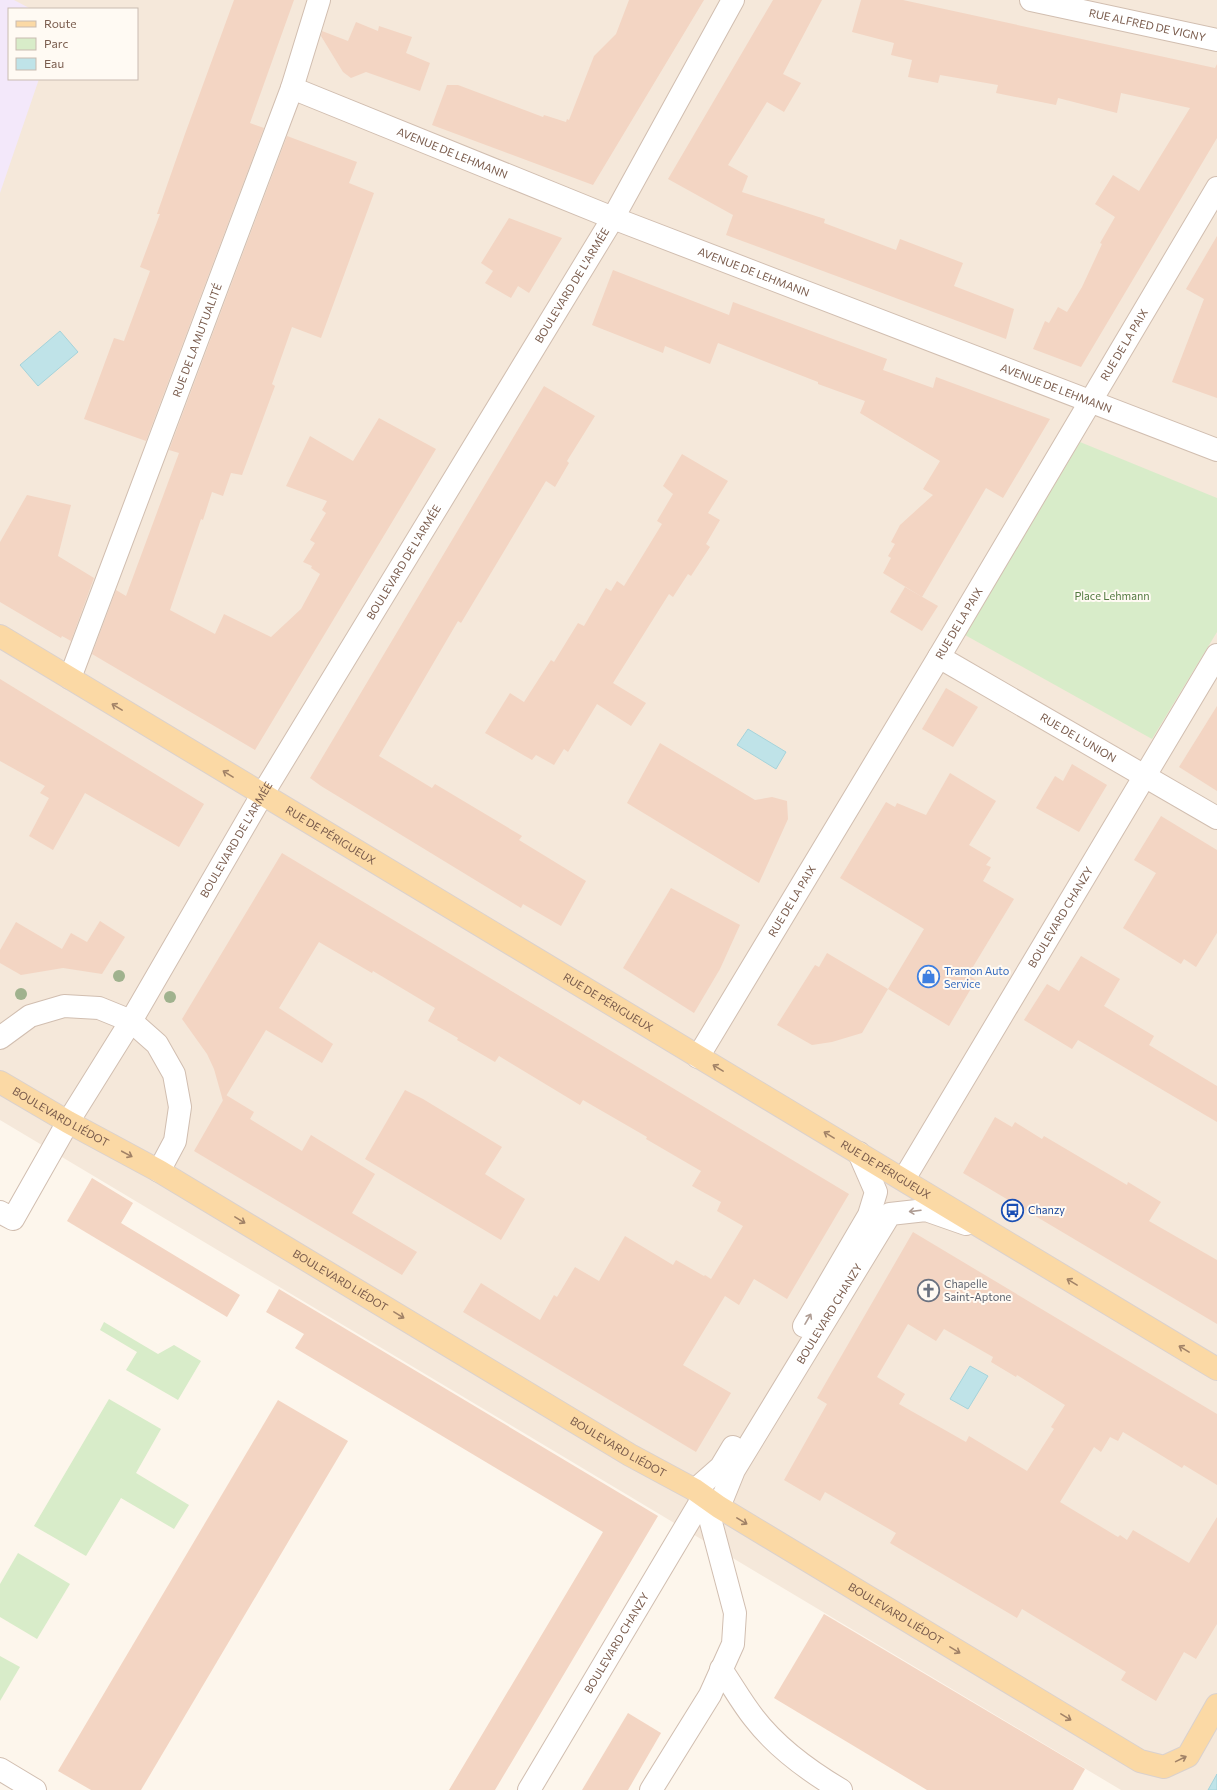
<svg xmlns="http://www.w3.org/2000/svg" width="1217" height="1790" font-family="Commissioner,sans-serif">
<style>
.residential{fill:#f5e8da;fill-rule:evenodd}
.education{fill:#f3e8fa}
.green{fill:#d8ecc9}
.water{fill:#bfe3e8;stroke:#a5d3da}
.building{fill:#f3d5c3;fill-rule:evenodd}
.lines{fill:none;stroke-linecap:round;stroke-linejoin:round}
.minor-casing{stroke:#d1beb0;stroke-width:24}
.major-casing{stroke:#dad1cd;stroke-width:24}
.minor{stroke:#fff;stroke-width:22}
.major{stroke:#fbd9a5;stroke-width:22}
.tree{fill:#a0b28e}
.oneway{stroke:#a18267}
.oneway2{stroke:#af9d94}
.labels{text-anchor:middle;stroke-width:4;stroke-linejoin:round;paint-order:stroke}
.street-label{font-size:11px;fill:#7a5c4d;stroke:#fffaf3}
.park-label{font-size:11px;fill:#537a41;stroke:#fffaf3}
.shop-label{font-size:11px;fill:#366cbe;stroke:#fffaf3;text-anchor:start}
.transit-label{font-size:11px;fill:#164399;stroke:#fffaf3;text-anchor:start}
.worship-label{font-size:11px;fill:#5b616d;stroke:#fffaf3;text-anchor:start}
</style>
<rect width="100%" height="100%" fill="#fdf6ec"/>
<path class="residential" d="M0,0h1217v1790h-96l-1121,-670zM9,9h128v70h-128z"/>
<path class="education" d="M0,0h14l17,9h-22v70h30l-39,114z"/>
<g class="green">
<path d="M1080,442l137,56v134l-65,107 -187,-104z"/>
<path d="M104,1322l54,32 16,-9 27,16 -23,39 -52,-30 11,-18 -37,-22z"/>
<path d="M109,1399l52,30 -25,44 53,32 -15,24 -53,-31 -35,58 -52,-30z"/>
<path d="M18,1553l52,31 -33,55 -37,-22v-33z"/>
<path d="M0,1656l20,11 -20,34z"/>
</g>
<g class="water">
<path d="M60,331l18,21 -40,34 -18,-21z"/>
<path d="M748,729l38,23 -10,17 -39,-24z"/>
<path d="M970,1366l18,10 -20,33 -18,-10z"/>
<path d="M1217,1774v16h-9z"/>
</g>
<g class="building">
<path d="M234,0h60l-44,123 14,5 -118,313 -62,-22 30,-81 10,3 26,-70 -10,-4 20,-53h-3l28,-80z"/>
<path d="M629,0h75l-111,185 -161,-60 15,-40h11l85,32 1,-2 22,7 1,-3 2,1 25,-64 22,-22z"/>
<path d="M773,0h49l-39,74 18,9 -17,29 -17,-10 -39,63 20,11 -6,16 83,27 -1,4 72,27 4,-11 63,24 -9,23 60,23 -8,30 -280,-104 7,-20 -65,-36z"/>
<path d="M861,0h42l312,68 2,-4v74l-136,229 -48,-18 12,-28 4,2 9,-16 9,5 15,-25 20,-43 -2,-1 15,-26 -20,-13 18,-29 26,16 51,-83 -69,-15 -4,20 -59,-15 -2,7 -60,-12 2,-8 -58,-10 -2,8 -30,-6 4,-17 -21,-5 3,-12 -42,-11z"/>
<path d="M356,22l22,9 1,-5 33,11 -6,16 24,10 -10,28 -54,-19 -15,6 -8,-6 -22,-36 1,-5 26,10z"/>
<path d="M287,136l70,26 -8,21 25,10 -53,145 -29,-11 -20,57 3,2 -33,89 -11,-2 -8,23 -11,-4 -9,28 -2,-1 -31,91 45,24 9,-20 47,23 30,-28 19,-35 -9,-6 1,-2 -9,-4 12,-19 -5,-3 16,-27 -4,-3 5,-9 -41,-15 24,-50 43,25 26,-43 57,31 -181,301 -163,-96 24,-64 10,6 53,-143 -10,-3z"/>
<path d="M509,218l53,20 -33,55 -11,-7 -7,12 -26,-15 8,-12 -12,-8z"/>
<path d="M1217,236v162l-45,-16 32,-83 -18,-10z"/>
<path d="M613,270l116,45 4,-13 154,57 -4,11 50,18 3,-11 114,42 -47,79 -17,-10 -64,109 -39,-24 8,-15 -3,-2 7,-12 -4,-2 9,-17 33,-30 -10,-6 17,-28 -80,-48 5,-12 -47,-17v-2l-100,-39 -8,21 -45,-18 -2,7 -71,-28z"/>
<path d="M544,386l51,30 -28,45 2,2 -14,24 -9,-6 -85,142 -3,-2 -79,135 53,32 3,-4 87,52 -3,4 67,41 -25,45 -38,-22 -2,4 -200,-122 -11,-8z"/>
<path d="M682,454l46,27 -20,32 12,7 -14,24 4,3 -19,29 -3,-2 -15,23 -4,-3 -56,89 33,20 -15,23 -34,-22 -29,48 -4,-3 -10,16 -18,-10 -4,5 -47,-27 25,-40 14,9 27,-42 3,2 24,-39 6,3 22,-38 5,3 6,-10 7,5 38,-62 -5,-3 16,-27 -10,-8z"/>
<path d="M27,495l44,10 -13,51 36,22 -23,63 -9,-5 -1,2 -61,-36v-60z"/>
<path d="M905,587l33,19 -16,25 -32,-19z"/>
<path d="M0,679l204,125 -25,43 -94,-54 -32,57 -24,-14 20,-38 -9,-5 5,-7 -45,-25z"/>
<path d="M946,688l32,19 -25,40 -31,-18z"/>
<path d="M1217,706v85l-38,-24z"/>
<path d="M660,743l95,57 17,-3 15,4 1,18 -29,64 -132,-80z"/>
<path d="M1072,764l35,21 -28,47 -43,-24 19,-32 8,5z"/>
<path d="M950,773l46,28 -27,44 22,13 -5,7 5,2 -8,14 31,18 -46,76 8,5 -27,46 -61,-37 36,-60 -84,-51 46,-76 9,5 2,-4 29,12z"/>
<path d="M1161,816l56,34v83l-21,34 -12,-8 -3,5 -58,-36 33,-55 -22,-13z"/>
<path d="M282,853l567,341 -62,105 -33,-20 -15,26 -14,-9 -42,69 48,28 -35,59 -233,-140 18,-29 59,37 14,-25 3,2 18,-30 24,14 26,-45 48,29 3,-5 28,16 1,-1 6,4 32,-53 -26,-15 4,-9 -29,-16 9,-15 -55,-32 1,-2 -64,-37 -3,5 -81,-49 -4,6 -38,-22 1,-2 -30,-17 7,-13 -62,-37 -1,2 -53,-31 -40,66 54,36 -11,19 -56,-33 -43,71 -9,-32 -7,-15 -25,-35z"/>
<path d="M671,888l69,37 -20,44 -26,44 -71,-45z"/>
<path d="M100,921l25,16 -23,37 -39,-6 -42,7 -21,-12v-13l16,-28 46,27 9,-16 16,9z"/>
<path d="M827,953l61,36 -26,44 -30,9 -20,3 -35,-20 38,-60 4,2z"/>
<path d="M1081,956l39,23 -16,27 50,30 -5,9 68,41v36l-139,-82 -6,9 -48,-29 23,-36 12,7z"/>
<path d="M405,1090l18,9 79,48 -17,27 40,25 -24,41 -136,-81z"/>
<path d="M226,1095l28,17 -4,7 52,32 9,-16 64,39 -23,39 65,39 -15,23 -208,-124z"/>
<path d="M995,1117l17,10 3,-5 27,17 2,-3 83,49 1,-3 33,20 -12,19 68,39v64l-254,-151z"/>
<path d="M92,1178l41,25 -12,20 119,72 -13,22 -160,-96z"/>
<path d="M913,1232l304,182v71l-33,-20 -2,3 -59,-36 -5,9 -8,-4 -9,15 -7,-5 -34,55 58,35 2,-2 7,5 6,-10 56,33 28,-46v107l-21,35 -12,-7 -28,49 -35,-21 5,-8 -104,-63 -5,9 -127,-75 6,-10 -71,-41 -5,9 -36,-21 43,-76 -10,-6zM908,1324l28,17 8,-12 49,28 -2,5 25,15 1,-2 48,30 -14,22 3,2 -27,42 -58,-35 -3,6 -67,-38 6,-10 -28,-17z"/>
<path d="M279,1289l379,227 -163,274h-46l154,-258 -308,-184 9,-14 -38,-22z"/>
<path d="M278,1400l70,41 -207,349h-50l-33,-19z"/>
<path d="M824,1614l261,155 -12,21h-146l-153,-92z"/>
<path d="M628,1713l33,20 -33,57h-46z"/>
</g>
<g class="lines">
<defs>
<g id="minor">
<path id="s1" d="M1031,0l186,40"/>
<path id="s2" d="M292,88l321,130 604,232"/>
<path id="s3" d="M939,657l278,161"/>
<path id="s4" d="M70,678l222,-590 27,-88"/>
<path d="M0,1038l30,-22 34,-10 35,2 32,13 26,23 17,30 6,33 -5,34 -16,30"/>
<path id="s5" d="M698,1057l241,-400 278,-469"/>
<path id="s6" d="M904,1179l313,-524"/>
<path id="s7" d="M0,1212l13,7 55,-97 63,-101 131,-226 351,-577 120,-218"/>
<path d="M804,1326l65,-111 7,-23 -17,-39"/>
<path d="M695,1490l26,-23 12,-20"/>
<path id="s8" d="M719,1507l15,-37 156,-256 36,-4 40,14"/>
<path d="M721,1669c11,16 21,34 33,49 23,30 55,53 87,72"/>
<path d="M0,1769l35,21"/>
<path id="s9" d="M529,1790l175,-294"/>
<path d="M651,1790l59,-95 23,-51 2,-31 -31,-117"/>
</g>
<g id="major">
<path id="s10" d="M0,636l1217,733"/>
<path id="s11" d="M0,1082l68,40 91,49 471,284 65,35 24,17 421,254 24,6 24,-11 29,-51"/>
</g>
</defs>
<use href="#minor" class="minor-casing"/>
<use href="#major" class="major-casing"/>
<use href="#minor" class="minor"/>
<use href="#major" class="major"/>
</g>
<g class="tree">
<circle cx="119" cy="976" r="6"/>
<circle cx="21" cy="994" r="6"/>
<circle cx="170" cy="997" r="6"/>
</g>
<defs><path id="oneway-shaft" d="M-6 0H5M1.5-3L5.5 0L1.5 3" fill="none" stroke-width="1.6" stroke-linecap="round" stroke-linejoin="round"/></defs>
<g class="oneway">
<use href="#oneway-shaft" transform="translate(117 707) rotate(-149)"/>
<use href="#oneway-shaft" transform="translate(228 774) rotate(-148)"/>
<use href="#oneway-shaft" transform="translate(718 1068) rotate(-149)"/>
<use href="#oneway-shaft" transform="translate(829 1135) rotate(-149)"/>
<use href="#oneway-shaft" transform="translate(127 1154) rotate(28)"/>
<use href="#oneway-shaft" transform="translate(240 1220) rotate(31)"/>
<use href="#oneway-shaft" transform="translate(1072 1282) rotate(-149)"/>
<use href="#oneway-shaft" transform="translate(399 1315) rotate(31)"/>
<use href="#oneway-shaft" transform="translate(1184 1349) rotate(-149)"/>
<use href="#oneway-shaft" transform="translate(742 1521) rotate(31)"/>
<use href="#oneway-shaft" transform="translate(955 1650) rotate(31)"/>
<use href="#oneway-shaft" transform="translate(1066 1717) rotate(31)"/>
<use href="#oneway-shaft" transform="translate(1181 1759) rotate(-26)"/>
</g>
<g class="oneway2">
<use href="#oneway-shaft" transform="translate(915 1211) rotate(173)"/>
<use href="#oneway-shaft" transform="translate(808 1319) rotate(-60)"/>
</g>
<defs>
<symbol id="shop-ring" viewBox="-11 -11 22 22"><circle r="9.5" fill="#fffaf3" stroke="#3f7fe0" stroke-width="1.5"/><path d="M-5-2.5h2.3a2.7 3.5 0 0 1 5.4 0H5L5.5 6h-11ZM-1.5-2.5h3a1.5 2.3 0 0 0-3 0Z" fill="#3f7fe0"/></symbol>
<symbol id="bus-ring" viewBox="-11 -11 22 22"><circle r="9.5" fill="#fffaf3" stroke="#1a4fb4" stroke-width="1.5"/><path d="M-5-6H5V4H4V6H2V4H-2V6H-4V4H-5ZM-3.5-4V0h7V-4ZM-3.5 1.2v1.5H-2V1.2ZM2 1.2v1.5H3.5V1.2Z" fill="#1a4fb4"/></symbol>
<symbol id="church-ring" viewBox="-11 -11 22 22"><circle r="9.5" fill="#fffaf3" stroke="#6b7280" stroke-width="1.5"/><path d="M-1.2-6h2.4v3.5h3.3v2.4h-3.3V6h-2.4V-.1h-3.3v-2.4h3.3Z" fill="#6b7280"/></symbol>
</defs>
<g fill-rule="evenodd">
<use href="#shop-ring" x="916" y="964" width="25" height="25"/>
<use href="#bus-ring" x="1000" y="1198" width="25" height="25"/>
<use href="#church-ring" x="916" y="1278" width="25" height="25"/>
</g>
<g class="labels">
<g class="street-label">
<text dy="4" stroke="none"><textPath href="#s1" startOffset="119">RUE ALFRED DE VIGNY</textPath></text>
<text dy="4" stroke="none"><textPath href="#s2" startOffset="173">AVENUE DE LEHMANN</textPath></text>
<text dy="4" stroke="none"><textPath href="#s2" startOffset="497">AVENUE DE LEHMANN</textPath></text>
<text dy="4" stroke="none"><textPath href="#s7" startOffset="1103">BOULEVARD DE L'ARMÉE</textPath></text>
<text dy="4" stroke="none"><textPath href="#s4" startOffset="361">RUE DE LA MUTUALITÉ</textPath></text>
<text dy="4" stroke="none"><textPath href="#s5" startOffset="830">RUE DE LA PAIX</textPath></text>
<text dy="4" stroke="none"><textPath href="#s2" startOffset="821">AVENUE DE LEHMANN</textPath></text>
<text dy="4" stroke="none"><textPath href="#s7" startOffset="779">BOULEVARD DE L'ARMÉE</textPath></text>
<text dy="4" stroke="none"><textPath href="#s5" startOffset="506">RUE DE LA PAIX</textPath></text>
<text dy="4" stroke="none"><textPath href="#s3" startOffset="161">RUE DE L'UNION</textPath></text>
<text dy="4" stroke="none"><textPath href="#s10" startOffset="386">RUE DE PÉRIGUEUX</textPath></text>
<text dy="4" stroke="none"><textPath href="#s7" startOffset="455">BOULEVARD DE L'ARMÉE</textPath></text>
<text dy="4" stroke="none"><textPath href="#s5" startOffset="182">RUE DE LA PAIX</textPath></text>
<text dy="4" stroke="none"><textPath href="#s6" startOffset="305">BOULEVARD CHANZY</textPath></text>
<text dy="4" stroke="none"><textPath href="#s10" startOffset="710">RUE DE PÉRIGUEUX</textPath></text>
<text dy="4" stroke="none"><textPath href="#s11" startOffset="70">BOULEVARD LIÉDOT</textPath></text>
<text dy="4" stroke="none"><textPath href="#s10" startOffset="1034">RUE DE PÉRIGUEUX</textPath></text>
<text dy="4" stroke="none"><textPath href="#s11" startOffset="394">BOULEVARD LIÉDOT</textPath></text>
<text dy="4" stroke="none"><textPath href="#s8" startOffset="223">BOULEVARD CHANZY</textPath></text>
<text dy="4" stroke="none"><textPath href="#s11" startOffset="718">BOULEVARD LIÉDOT</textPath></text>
<text dy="4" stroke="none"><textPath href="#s11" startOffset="1042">BOULEVARD LIÉDOT</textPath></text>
<text dy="4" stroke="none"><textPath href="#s9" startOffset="171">BOULEVARD CHANZY</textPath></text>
</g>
<g class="park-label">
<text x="1112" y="600">Place Lehmann</text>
</g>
<g class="shop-label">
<text x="944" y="975">Tramon Auto<tspan x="944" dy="13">Service</tspan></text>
</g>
<g class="transit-label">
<text x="1028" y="1214">Chanzy</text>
</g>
<g class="worship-label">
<text x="944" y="1288">Chapelle<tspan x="944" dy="13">Saint-Aptone</tspan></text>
</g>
</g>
<rect x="8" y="8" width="130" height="72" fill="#fffaf3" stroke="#cabbb1"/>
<rect x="16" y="21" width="20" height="6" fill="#fbd9a5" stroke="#cabbb1"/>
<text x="44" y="28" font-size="12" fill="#7a5c4d">Route</text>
<rect x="16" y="38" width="20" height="12" fill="#d8ecc9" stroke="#cabbb1"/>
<text x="44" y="48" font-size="12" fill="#7a5c4d">Parc</text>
<rect x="16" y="58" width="20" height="12" fill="#bfe3e8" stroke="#cabbb1"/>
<text x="44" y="68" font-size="12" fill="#7a5c4d">Eau</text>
</svg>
